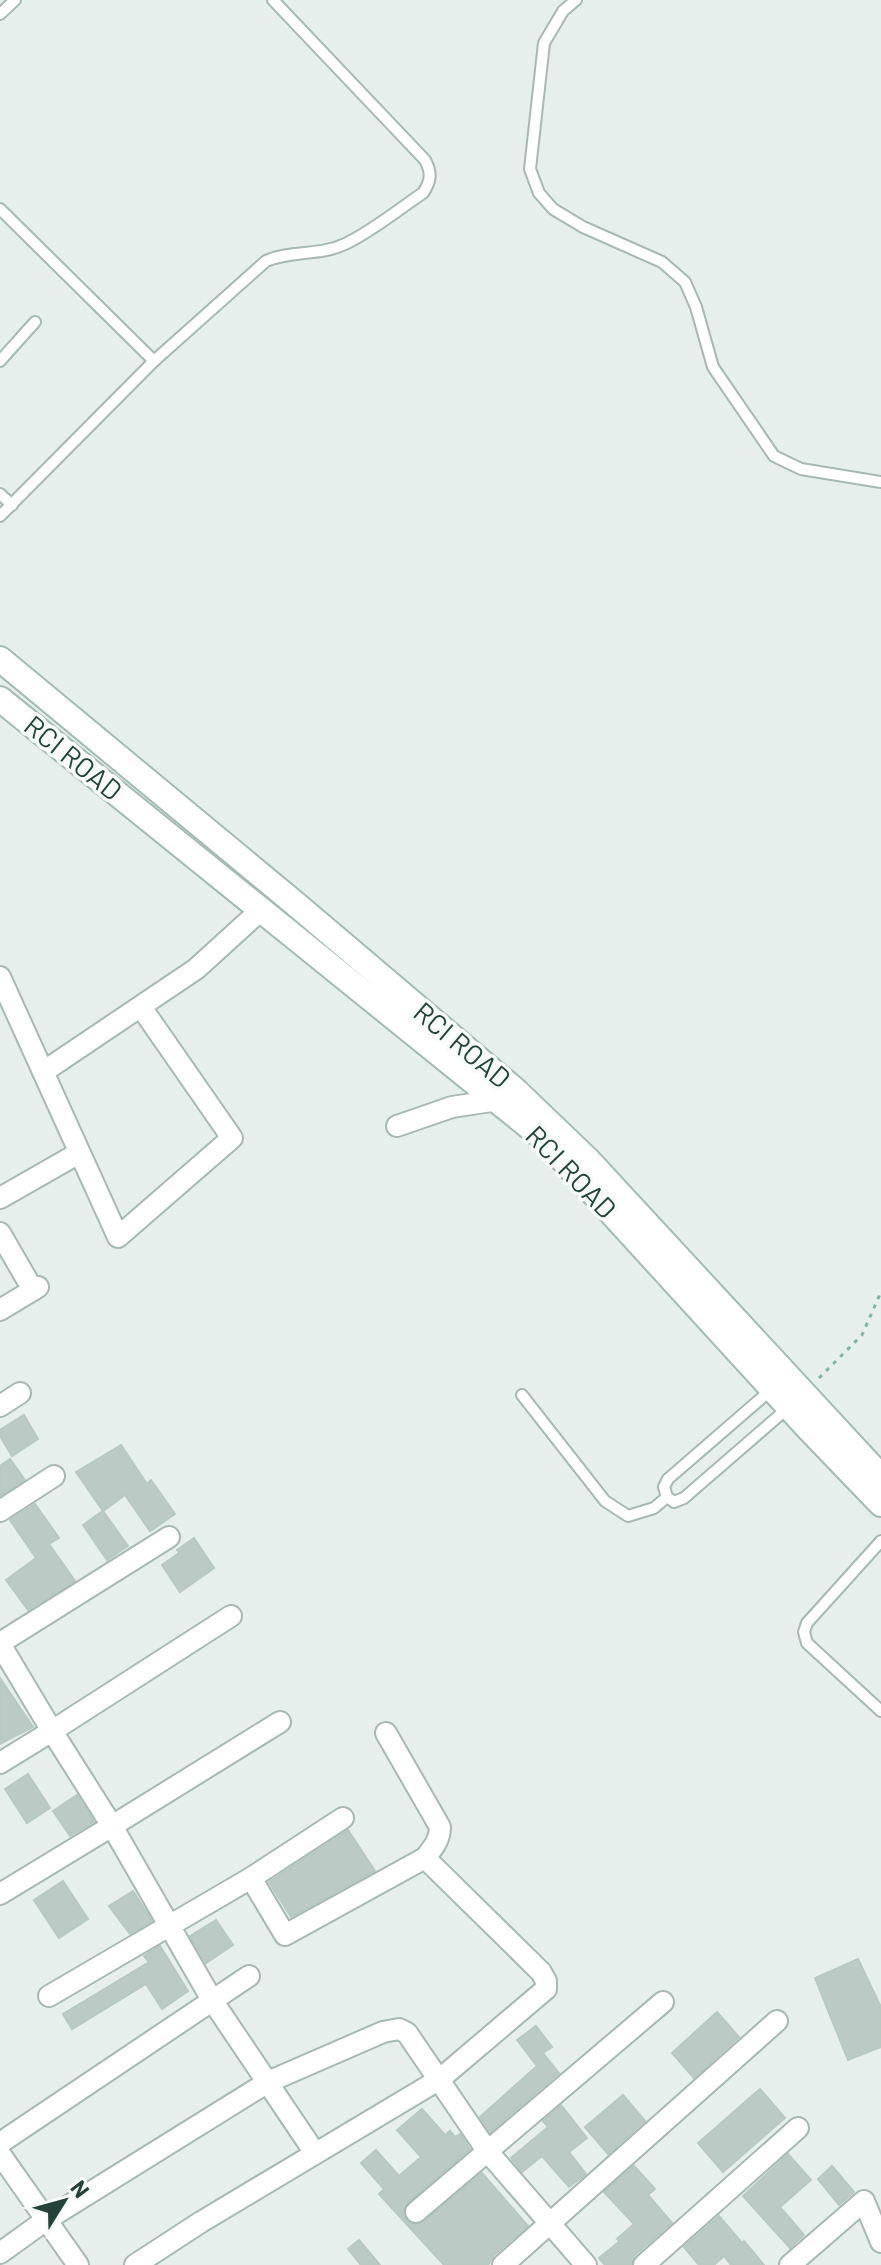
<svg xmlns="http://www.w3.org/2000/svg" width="881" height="2265" font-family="Barlow,sans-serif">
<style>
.building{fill:#bbcac4;stroke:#b8c9c2;stroke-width:2}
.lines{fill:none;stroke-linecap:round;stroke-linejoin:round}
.lane-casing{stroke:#a8b8b2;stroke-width:14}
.street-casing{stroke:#a8b8b2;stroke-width:24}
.secondary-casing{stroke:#a4bbb3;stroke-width:28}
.path{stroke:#86b3a5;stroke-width:3;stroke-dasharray:4 6;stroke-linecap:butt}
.lane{stroke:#fff;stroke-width:10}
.street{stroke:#fff;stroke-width:20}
.secondary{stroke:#fff;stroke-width:24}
.labels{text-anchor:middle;stroke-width:7;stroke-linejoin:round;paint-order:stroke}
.street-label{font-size:28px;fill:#24423a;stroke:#f7fbf9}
</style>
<rect width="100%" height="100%" fill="#e6efeb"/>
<g class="building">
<path d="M24,1415l14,24 -26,17 -12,-20v-6z"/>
<path d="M121,1445l26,39 4,-4 24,34 -25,17 -25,-36 -22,16 -27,-39z"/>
<path d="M10,1459l15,21 -25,16v-30z"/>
<path d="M35,1504l24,34 -10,6 26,37 -47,29 -22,-30 30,-22 -26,-38z"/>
<path d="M103,1511l25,35 -21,14 -24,-35z"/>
<path d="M194,1538l20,30 -34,24 -18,-27 17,-12 -2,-3z"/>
<path d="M0,1678l33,49 -33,17z"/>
<path d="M28,1774l22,34 -23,15 -22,-34z"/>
<path d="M77,1795l17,27 -24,14 -17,-25z"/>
<path d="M348,1830l27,41 -84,46 -22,-35z"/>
<path d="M63,1881l25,38 -29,19 -25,-38z"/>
<path d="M133,1891l19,30 -22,13 -21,-28z"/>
<path d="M216,1920l17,25 -27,18 -16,-27z"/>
<path d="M160,1946l28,45 -26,18 -16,-25 -74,45 -9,-15 86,-52 -5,-6z"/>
<path d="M858,1959l23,48v40l-33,13 -33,-82z"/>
<path d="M717,2012l22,25 -45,41 -22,-25z"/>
<path d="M536,2026l16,21 -9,6 16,20 -69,59 -10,-15 57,-51 -20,-26z"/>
<path d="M760,2089l25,29 -62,54 -25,-29z"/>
<path d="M623,2095l22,26 -37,33 -23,-27z"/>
<path d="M561,2105l26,33 -18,14 17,22 -17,13 -27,-31 -20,16 -11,-14 37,-31 -5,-6z"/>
<path d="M422,2109l23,26 5,-4 5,6 5,-3 10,15 -62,53 -5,13 8,9 13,-2 58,-49 46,53 -34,29 -6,10h-44l-65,-71 5,-5 -23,-26 15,-13 23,26 22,-19 -24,-27z"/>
<path d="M788,2154l23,26 -31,27 24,28 -14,13 -47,-52z"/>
<path d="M634,2166l21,23 -7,6 24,28 -37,32 -4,10h-26l-6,-7 21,-17 -3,-2 17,-15 -30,-32z"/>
<path d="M832,2166l22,26 -15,13 -21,-26z"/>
<path d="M719,2216l23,27 2,-2 20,24h-33l-7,-9 -10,9h-15l-15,-18z"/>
<path d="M359,2240l21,25h-19l-13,-16z"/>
</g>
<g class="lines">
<defs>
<g id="lane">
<path d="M576,0l-13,11 -19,32 -14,126 9,24 14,16 30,18 79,35 23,20 11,25 17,60 61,89 27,13 80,13"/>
<path d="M0,14l15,-14"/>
<path d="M0,209l154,152 -154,155"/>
<path d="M0,361l35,-39"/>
<path d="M154,361l112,-100c25,-11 54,-5 79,-17 26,-12 54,-35 78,-51 8,-12 9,-20 2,-33l-152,-160"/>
<path d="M0,494l12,11"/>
<path d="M772,1389l-104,90 -4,8 3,10 7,5 10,-4 105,-91"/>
<path d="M522,1395l83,106 23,15 26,-8 13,-11"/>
<path d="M881,1541l-74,82 -3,9 3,11 74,68"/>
</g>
<g id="street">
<path d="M0,977l118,260 114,-99 -91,-131"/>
<path d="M43,1072l153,-103 65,-59"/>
<path d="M397,1126l55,-19 46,-7"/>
<path d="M0,1198l79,-45"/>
<path d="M0,1233l33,57"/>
<path d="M0,1310l38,-23"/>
<path d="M0,1406l20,-13"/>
<path d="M0,1511l54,-35"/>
<path d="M0,1643l169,-106"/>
<path d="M0,1644l52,87 -52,32"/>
<path d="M280,1722l-168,104 100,174 103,153"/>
<path d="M251,1878l34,57 140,-77c8,-10 15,-18 15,-31l-54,-94"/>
<path d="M0,1894l112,-68 -60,-95 179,-115"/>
<path d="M49,1996l202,-118 92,-60"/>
<path d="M0,2143l249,-167"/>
<path d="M0,2154l78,111"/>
<path d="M416,2212l247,-210"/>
<path d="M0,2253l46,-33 222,-138 115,-50 16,-3 8,4 81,119 98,113"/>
<path d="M135,2265l66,-43 239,-143 106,-90v-8l-5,-9 -116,-114"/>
<path d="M503,2265l274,-244"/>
<path d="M644,2265l154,-137"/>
<path d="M790,2265l74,-64 17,41"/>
</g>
<g id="secondary">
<path d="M0,659l298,247 218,185 72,69 293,317"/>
<path d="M0,699l542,438 265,290 74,77"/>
</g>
</defs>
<use href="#lane" class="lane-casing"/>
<use href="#street" class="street-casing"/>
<use href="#secondary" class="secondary-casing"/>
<path class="path" d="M819,1378l43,-43 19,-43"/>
<use href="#lane" class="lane"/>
<use href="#street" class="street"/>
<use href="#secondary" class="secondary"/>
</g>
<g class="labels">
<g class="street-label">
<text transform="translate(73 758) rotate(39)" y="10">RCI ROAD</text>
<text transform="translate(462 1045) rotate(40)" y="10">RCI ROAD</text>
<text transform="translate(571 1172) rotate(46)" y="10">RCI ROAD</text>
</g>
</g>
<g transform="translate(64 2201) rotate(53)" stroke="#f7fbf9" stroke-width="6" paint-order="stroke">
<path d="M0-6L14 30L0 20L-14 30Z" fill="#24423a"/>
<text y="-12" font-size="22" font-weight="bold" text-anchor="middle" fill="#24423a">N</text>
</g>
</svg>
